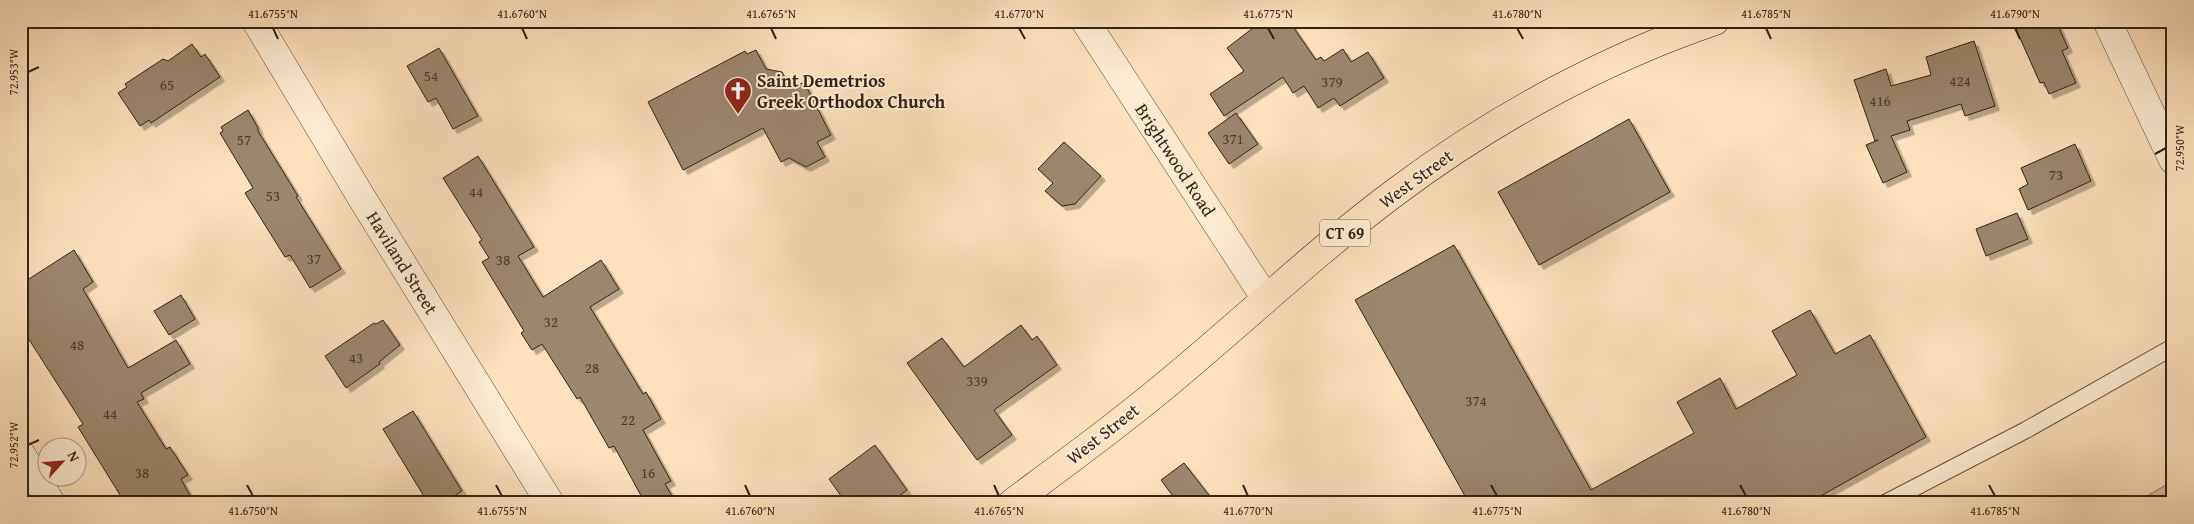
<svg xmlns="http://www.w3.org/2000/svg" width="2194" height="524" font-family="'Gentium Book Plus',serif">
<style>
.green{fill:#d9c1a0;stroke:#85725c}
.building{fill:#9b866e;stroke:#312319;filter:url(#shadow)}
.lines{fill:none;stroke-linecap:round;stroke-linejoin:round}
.service-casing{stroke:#645242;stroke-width:18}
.minor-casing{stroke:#645242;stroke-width:29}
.primary-casing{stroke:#312319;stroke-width:29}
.service{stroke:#fdecd3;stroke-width:16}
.minor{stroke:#fdecd3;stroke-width:28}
.primary{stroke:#fce1bc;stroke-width:28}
.ticks{fill:none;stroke:#312319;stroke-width:2}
.labels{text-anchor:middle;stroke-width:4;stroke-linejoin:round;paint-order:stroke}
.number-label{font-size:15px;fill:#4c3c2e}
.shield{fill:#fdecd3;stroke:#6e5f51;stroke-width:1}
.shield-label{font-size:16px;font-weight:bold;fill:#312319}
.poi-label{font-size:18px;font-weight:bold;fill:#312319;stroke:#fdecd3;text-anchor:start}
.street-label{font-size:18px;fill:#312319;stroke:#fdecd3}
.neatline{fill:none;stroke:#312319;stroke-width:2}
.ticks-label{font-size:12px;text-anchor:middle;fill:#312319}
</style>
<defs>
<filter id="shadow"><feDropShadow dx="4.5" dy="4.5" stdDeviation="0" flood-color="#0004"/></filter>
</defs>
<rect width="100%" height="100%" fill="#fce1bc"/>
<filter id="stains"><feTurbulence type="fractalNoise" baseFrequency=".004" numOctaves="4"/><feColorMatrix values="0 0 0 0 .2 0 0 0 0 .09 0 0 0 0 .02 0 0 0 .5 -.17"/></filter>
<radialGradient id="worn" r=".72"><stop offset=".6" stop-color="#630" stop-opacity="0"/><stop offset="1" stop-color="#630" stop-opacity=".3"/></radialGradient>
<path class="green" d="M2173,481v22h-38z"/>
<g class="building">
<path d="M1262,21h27l27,39 5,-3 3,4 19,-12 8,13 17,-10 16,26 -44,28 -6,-8 -16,10 -14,-22 -11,7 -10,-16 -59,39 -14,-22 34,-23 -17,-23z"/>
<path d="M2033,21h23l12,27 -6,3 14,32 -27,11 -5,-12 -4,1 -24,-54z"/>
<path d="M1974,41l21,65 -30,10 -4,-12 -54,17 3,9 -19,6 16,36 -24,11 -17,-38 12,-5 -3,1 -21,-61 32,-11 5,17 40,-11 -5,-18z"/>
<path d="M192,44l9,13 4,-3 15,23 -69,46 -2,-3 -9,6 -22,-33 9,-6 -2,-3 38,-25 5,2z"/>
<path d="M439,48l39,68 -25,13 -17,-31 -8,4 -21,-36z"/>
<path d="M756,50l10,19 16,3 9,17 13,-7 27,53 -14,7 8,15 -19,10 -17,-9 -8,4 -18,-34 -80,42 -35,-68 97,-51 2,3z"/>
<path d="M248,110l10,18v3l40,65 -2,1 45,72 -31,19 -20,-33 -5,2 -40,-64 8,-5 -33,-55 3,-2 -2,-4z"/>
<path d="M1236,113l22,31 -29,20 -21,-31z"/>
<path d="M1629,119l41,73 -131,73 -41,-73z"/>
<path d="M1064,142l37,34 -26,28 -13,2 -17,-15 8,-8 -15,-14z"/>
<path d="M2075,144l16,37 -63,29 -9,-21 9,-5 -7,-16z"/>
<path d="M478,156l56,91 -16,9 25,41 58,-37 18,29 -29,18 53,87 3,-2 15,27 -18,11 28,51 -6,3 11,19h-31l-31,-57 -5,2 -29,-51 -3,2 -35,-55 -10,6 -11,-17 3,-2 -42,-69 7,-4 -10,-16 3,-2 -39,-62z"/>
<path d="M2017,213l11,26 -42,17 -10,-27z"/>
<path d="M1454,245l137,245 103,-57 -17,-31 43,-24 16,31 61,-34 -25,-44 38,-21 25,44 35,-19 56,102 -118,66h-339l-114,-203z"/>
<path d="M74,250l19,32 -10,7 45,79 48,-28 14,24 -49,29 3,6 -7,3 29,47 4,-2 18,28 -7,4 13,24h-69l-47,-76 5,-3 -62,-97v-43z"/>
<path d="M181,295l14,24 -26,16 -15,-24z"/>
<path d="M383,320l17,25 -21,17 1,2 -34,24 -21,-32 49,-33 2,1z"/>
<path d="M1021,325l11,15 5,-4 20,29 -63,45 18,25 -35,25 -70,-97 35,-25 22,29z"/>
<path d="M413,411l49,80 -19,12h-15l-45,-74z"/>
<path d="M875,445l32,45 -17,13h-44l-17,-24z"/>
<path d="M1184,463l31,40h-37l-17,-23z"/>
</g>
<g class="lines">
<defs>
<path id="service" d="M1885,503l141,-73 147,-83"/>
<g id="minor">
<path d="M256,21l104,174 190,308"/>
<path d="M1085,21l181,278"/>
<path d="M2107,21l66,139"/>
<path d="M21,454l30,49"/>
</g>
<path id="primary" d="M1012,503c59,-44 118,-87 174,-135 70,-59 137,-122 211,-177 95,-71 206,-132 318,-170"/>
</defs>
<use href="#service" class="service-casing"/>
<use href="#minor" class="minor-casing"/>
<use href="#primary" class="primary-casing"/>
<use href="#service" class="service"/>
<use href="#minor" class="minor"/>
<use href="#primary" class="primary"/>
</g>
<path class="ticks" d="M273,28l5,11M522,28l5,11M771,28l5,11M1019,28l6,11M1268,28l6,11M1517,28l6,11M1766,28l5,11M2015,28l5,11M28,72l11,-5M2155,154l11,-6M28,445l11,-5M247,485l6,11M496,485l6,11M745,485l5,11M994,485l5,11M1243,485l5,11M1491,485l6,11M1740,485l6,11M1989,485l6,11"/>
<defs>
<symbol id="church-pin" viewBox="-11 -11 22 30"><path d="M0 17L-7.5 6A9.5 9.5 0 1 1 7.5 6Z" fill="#8f2418" stroke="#fdecd3"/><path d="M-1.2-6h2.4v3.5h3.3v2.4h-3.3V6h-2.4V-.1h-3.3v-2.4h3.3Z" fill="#fff"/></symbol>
</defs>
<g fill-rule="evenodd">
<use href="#church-pin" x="722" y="75" width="32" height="43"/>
</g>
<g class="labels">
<g class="number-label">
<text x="431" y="81">54</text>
<text x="1960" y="86">424</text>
<text x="1332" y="87">379</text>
<text x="167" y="90">65</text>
<text x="1880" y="106">416</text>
<text x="1233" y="144">371</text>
<text x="244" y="145">57</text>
<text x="2056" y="180">73</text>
<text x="476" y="197">44</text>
<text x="273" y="201">53</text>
<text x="314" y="264">37</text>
<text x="503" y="265">38</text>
<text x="551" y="327">32</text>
<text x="77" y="350">48</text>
<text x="356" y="363">43</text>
<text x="592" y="373">28</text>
<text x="977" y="386">339</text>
<text x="1476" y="406">374</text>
<text x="110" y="419">44</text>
<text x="628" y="425">22</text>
<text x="142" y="478">38</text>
<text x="648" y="478">16</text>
</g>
<rect class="shield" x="1320" y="219.5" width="50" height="27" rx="4"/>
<g class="shield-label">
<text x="1345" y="239">CT 69</text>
</g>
<g class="poi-label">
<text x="757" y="87">Saint Demetrios<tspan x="757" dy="21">Greek Orthodox Church</tspan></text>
</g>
<g class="street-label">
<text transform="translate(1175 160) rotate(57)" y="6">Brightwood Road</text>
<text transform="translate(1416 179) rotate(-36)" y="6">West Street</text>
<text transform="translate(402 263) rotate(58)" y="6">Haviland Street</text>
<text transform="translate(1103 434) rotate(-38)" y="6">West Street</text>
</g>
</g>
<rect width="2194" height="524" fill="none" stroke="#fce1bc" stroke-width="55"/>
<g transform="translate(62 462) rotate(64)"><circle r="24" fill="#fdecd3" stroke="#ab9c89"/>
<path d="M0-4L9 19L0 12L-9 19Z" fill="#8f2418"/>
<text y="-8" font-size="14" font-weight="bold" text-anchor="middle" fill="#312319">N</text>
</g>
<rect x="28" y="28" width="2138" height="468" class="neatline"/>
<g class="ticks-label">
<text x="273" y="18">41.6755°N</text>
<text x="522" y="18">41.6760°N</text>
<text x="771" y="18">41.6765°N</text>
<text x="1019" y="18">41.6770°N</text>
<text x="1268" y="18">41.6775°N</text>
<text x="1517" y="18">41.6780°N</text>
<text x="1766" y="18">41.6785°N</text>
<text x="2015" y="18">41.6790°N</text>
<text transform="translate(14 72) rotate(-90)" y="4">72.953°W</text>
<text transform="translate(2180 148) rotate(-90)" y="4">72.950°W</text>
<text transform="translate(14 445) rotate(-90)" y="4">72.952°W</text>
<text x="253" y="515">41.6750°N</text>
<text x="502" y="515">41.6755°N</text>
<text x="750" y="515">41.6760°N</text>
<text x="999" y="515">41.6765°N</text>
<text x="1248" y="515">41.6770°N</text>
<text x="1497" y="515">41.6775°N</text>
<text x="1746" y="515">41.6780°N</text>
<text x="1995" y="515">41.6785°N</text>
</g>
<rect width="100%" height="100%" filter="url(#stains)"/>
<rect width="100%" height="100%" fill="url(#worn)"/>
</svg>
